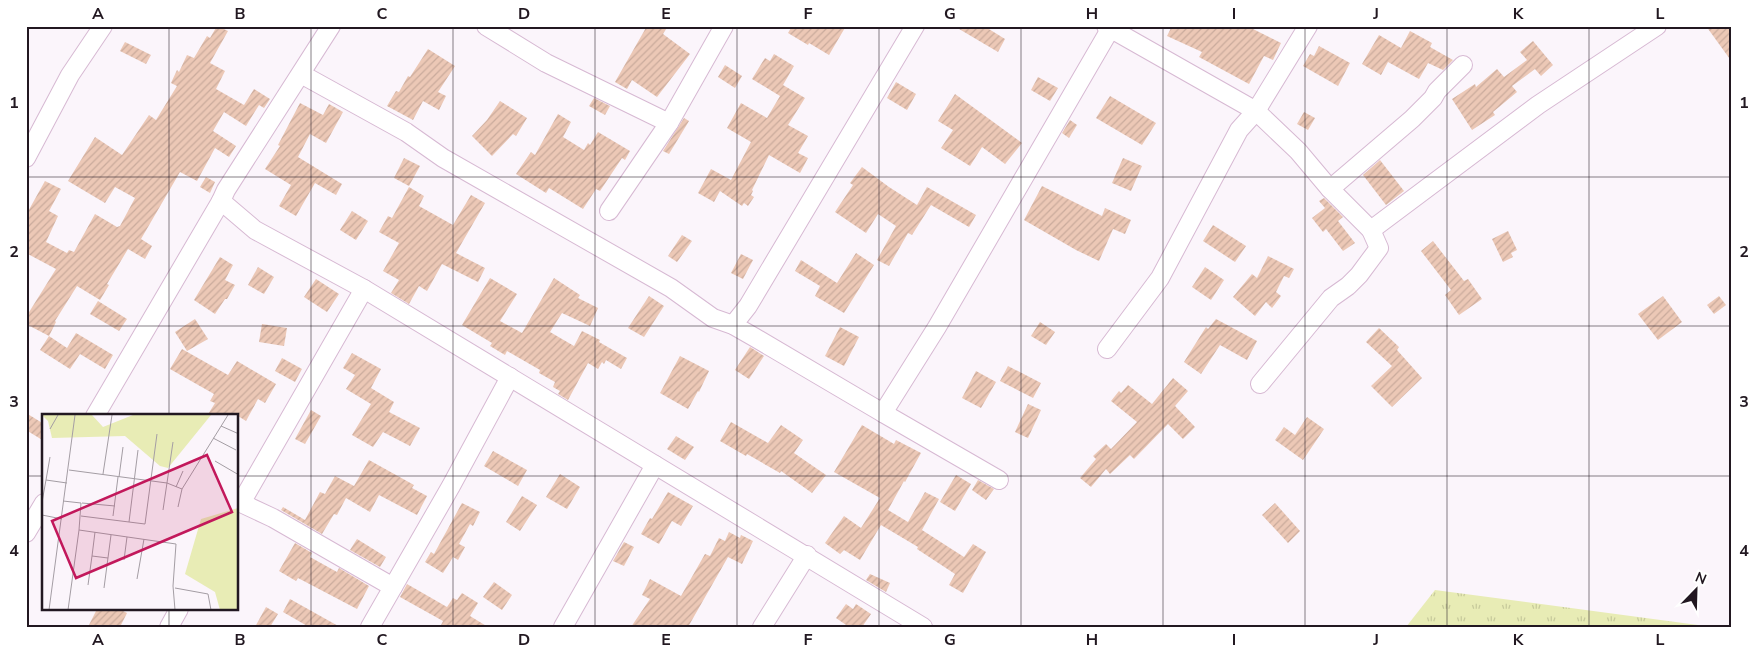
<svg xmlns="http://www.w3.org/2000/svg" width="1758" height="653" font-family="'Nunito Sans',sans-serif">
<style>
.grass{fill:url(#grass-tufts)}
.building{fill:url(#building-hatch)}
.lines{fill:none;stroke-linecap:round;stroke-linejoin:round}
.minor-casing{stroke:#d7b9d3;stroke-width:20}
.minor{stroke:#fff;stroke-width:18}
.grid{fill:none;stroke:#221821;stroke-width:1;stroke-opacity:0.55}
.inset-road{fill:none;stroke:#a49da4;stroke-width:1}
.view{fill:#c2185b;fill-opacity:0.15;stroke:#c2185b;stroke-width:2.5}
.inset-edge{fill:none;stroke:#221821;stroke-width:2.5}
.neatline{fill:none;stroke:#221821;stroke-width:2}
.grid-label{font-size:16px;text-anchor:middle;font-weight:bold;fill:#221821}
</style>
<defs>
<pattern id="grass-tufts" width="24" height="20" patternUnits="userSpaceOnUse" patternTransform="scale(1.25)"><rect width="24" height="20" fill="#e8ecb5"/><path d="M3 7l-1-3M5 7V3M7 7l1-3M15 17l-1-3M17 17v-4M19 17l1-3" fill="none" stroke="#c7ca9b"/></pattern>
<pattern id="building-hatch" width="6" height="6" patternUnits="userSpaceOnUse" patternTransform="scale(1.25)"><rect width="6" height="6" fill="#ecc8b6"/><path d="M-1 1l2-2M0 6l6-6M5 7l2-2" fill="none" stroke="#caab9c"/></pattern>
</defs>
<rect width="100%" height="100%" fill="#fbf5fb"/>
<path class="grass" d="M1435,590l278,37h-307z"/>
<g class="building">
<path d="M217,26l11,5 -18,32 15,8 -9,18 28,16 10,-16 16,10 -6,9 -5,-3 -13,21 -22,-14 -11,19 23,15 -7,11 -14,-9 -18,33 -17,-9 -39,67 11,7 -7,13 -17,-10 -21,35 2,1 -9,15 -23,-14 -22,35 1,1 -7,14 -23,-12v-7l30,-48 -30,-16v-38l19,-34 16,8 -12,22 9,5 -12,26 21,11 2,-3 5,2 21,-38 22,13 3,-1 15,-28 -20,-11 -10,16 -37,-22 27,-44 27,18 27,-40 7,5 21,-34 -6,-3 6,-13 2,2 8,-17 7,3 13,-22 3,2z"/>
<path d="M647,26h21l-5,8 27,20 -33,43 -25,-17 -5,9 -12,-7z"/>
<path d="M792,26h54l-17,29 -20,-12 -1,2 -20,-12z"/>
<path d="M954,26h30l21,13 -7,13z"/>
<path d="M1172,26h75l34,17 -8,17 -9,-4 -15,28 -50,-27 3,-5 -35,-16z"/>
<path d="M1706,26h26v36z"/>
<path d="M1410,31l22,12 -2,4 23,13 -10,10 -15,-7 -9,16 -31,-17 -7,13 -19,-11 17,-29 22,13z"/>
<path d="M1533,41l20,24 -12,11 -6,-7 -23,17 5,6 -24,20 2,3 -23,15 -20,-31 23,-15 1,3 21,-18 7,8 23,-17 -7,-8z"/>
<path d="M125,42l26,13 -5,9 -26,-13z"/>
<path d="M1319,46l31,17 -12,23 -35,-20 7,-12 4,2z"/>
<path d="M428,49l27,17 -17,26 8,4 -7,14 -16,-9 -10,19 -26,-14 9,-15 3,1 9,-16 2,1z"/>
<path d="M774,54l20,12 -11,19 22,13 -17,27 20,11 -10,17 10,5 -8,15 -31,-18 -17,35 1,1 -2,4 3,2 -6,9 -4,-3 -2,3 -22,-15 -6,11 -16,-9 13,-24 20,11 20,-38 -24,-14 14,-25 26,15 13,-22 -28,-17 13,-21 5,3z"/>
<path d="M725,65l17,11 -7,12 -17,-11z"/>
<path d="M1038,77l20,11 -8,13 -19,-11z"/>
<path d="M896,82l20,12 -9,16 -20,-12z"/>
<path d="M955,94l67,49 -17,21 -23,-17 -12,19 -29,-18 12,-18 -15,-9z"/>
<path d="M1110,96l46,27 -14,22 -46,-27z"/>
<path d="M594,98l16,8 -5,9 -16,-9z"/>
<path d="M500,101l27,17 -11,18 -3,-2 -21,22 -20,-20 15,-16z"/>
<path d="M300,103l23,12 6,-11 14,8 -17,31 -16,-9 -12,23 44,27 -6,11 -21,-12 -19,33 -17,-10 12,-21 -26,-16 15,-23 -2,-1z"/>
<path d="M1304,112l11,6 -7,12 -11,-6z"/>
<path d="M558,114l13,8 -8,15 21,13 4,-7 2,2 8,-13 32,19 -5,9 -3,-2 -22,33 -4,-2 -13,20 -34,-21 -3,5 -30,-19 15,-22 4,3z"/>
<path d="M684,118l5,3 -20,33 -6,-3z"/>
<path d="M1070,120l7,5 -8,13 -7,-5z"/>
<path d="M404,158l16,8 -11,20 -15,-8z"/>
<path d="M1123,158l19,8 -11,25 -19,-8z"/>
<path d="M1380,160l24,31 -18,14 -23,-30z"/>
<path d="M862,167l27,20 28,18 10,-18 49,28 -7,12 -38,-22 -19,30 -4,-2 -19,33 -12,-6 19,-34 -18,-12 -12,19 -31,-21 18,-27 -3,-2z"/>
<path d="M206,177l9,5 -5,11 -10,-6z"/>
<path d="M1042,186l60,30 3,-8 26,12 -6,14 -12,-5 -14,32 -23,-11 -52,-30z"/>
<path d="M409,187l15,9 -5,10 34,19 18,-30 14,8 -29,50 29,15 -7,14 -36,-18 -15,27 -8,-5 -10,18 -18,-11 8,-13 -16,-9 16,-28 -20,-11 9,-16 4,2z"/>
<path d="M1324,198l19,19 -5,4 17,22 -12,8 -17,-22 -3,3 -11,-14 13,-10 -6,-7z"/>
<path d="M352,211l16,10 -12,19 -16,-10z"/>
<path d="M1213,225l33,21 -11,16 -32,-21z"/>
<path d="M1508,231l9,19 -6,3 2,4 -10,5 -11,-23z"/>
<path d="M682,235l10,6 -15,21 -9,-6z"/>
<path d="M1433,241l31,40 4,-2 14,20 -23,16 -14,-20 6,-5 -30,-39z"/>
<path d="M856,253l18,12 -30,48 -29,-17 5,-10 -25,-15 6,-11 36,23z"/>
<path d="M741,254l12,6 -10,19 -12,-6z"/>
<path d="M1268,256l26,13 -5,9 -5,-2 -8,16 5,4 -9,12 -6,-6 -11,14 -22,-19 19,-23 5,4z"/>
<path d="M220,257l13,8 -8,15 10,5 -8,14h-2l-10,15 -21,-14z"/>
<path d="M258,267l16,10 -10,17 -16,-9z"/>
<path d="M1205,267l19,13 -13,20 -19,-13z"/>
<path d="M490,278l27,16 -17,27 22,12 32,-55 26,17 -2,3 20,10 -8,18 -28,-13 -12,19 24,14 8,-15 18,9 -1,2 28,16 -6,11 -15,-9 -2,4 -2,-2 -4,7 -10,-6 -20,37 -10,-6 2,-3 -7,-4 2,-5 -16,-9 1,-3 -33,-19 -2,4 -15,-9 2,-3 -30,-18z"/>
<path d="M316,279l23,15 -12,18 -23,-15z"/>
<path d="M649,296l15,10 -20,31 -16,-9z"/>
<path d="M1663,296l19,26 -24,18 -20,-26z"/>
<path d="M1719,296l7,9 -12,9 -7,-9z"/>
<path d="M98,301l29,18 -8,12 -29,-17z"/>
<path d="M195,319l13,20 -21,12 -12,-19z"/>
<path d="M1216,319l41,22 -10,19 -27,-15 -19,29 -17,-12 22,-35 2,2z"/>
<path d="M1040,322l15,10 -9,13 -15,-9z"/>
<path d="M262,324l25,4 -3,18 -25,-4z"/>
<path d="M840,327l19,10 -15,29 -19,-10z"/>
<path d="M1379,328l20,19 -2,3 25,28 -30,29 -21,-21 21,-20 -26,-24z"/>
<path d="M76,333l37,22 -8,14 -25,-15 -10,15 -30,-19 9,-14 18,12z"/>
<path d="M750,347l14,9 -15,23 -14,-9z"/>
<path d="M182,349l46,26 9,-14 39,23 -11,19 -7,-4 -12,22 -8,-5h-31l8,-13 -5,-2 4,-7 -44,-25z"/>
<path d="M352,353l29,16 -10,19 23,14 -5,10 31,16 -10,18 -27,-14 -10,15 -21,-12 19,-31 -25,-15 9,-14 -12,-7z"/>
<path d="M680,356l29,15 -10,21 -1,-1 -10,18 -28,-16z"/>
<path d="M282,358l20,11 -7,13 -20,-11z"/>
<path d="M1008,366l33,17 -8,15 -33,-17z"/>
<path d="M976,371l20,11 -15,26 -19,-10z"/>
<path d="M1173,378l15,13 -13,15 20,21 -12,12 -15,-15 -34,35 -4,-4 -20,19 -4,-5 -15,18 -11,-9 16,-19 -3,-3 13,-12 5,5 26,-27 -26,-21 8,-10 2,2 7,-8 24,19z"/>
<path d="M1028,404l13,6 -13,28 -13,-6z"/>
<path d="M311,410l10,6 -16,28 -10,-5z"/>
<path d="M26,413l18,11v17l-18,-11z"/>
<path d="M1307,417l17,12 -21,31 -28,-20 9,-13 11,8z"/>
<path d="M731,422l37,21 13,-18 22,15 -9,13 32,22 -14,18 -31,-22 -1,2 -33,-19 -1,2 -26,-15z"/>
<path d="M862,425l32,19 2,-4 25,13 -16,29 -1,-1 -16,29 20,12 17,-30 14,7 -17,31 42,27 9,-13 13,8 -23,41 -14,-8 6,-11 -38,-25 1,-2 -37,-22 -21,35 -16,-10 -4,4 -15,-11 19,-27 17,12 19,-30 -46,-26z"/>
<path d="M676,436l18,11 -9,13 -18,-11z"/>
<path d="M493,451l34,19 -9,16 -34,-20z"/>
<path d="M369,460l45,25 -2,3 15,8 -10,19 -38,-20 -9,17 -24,-14 -9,17 -3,-1 -12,20 -41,-24 2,-3 22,13 15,-28 5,2 10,-18 19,10z"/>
<path d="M560,474l20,13 -13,22 -21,-12z"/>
<path d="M956,475l15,9 -16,27 -15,-9z"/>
<path d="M978,480l16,9 -8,11 -14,-10z"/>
<path d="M668,492l25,14 -12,20 -9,-5 -13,23 -18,-10 9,-16 2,1z"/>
<path d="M522,496l15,9 -17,26 -14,-9z"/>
<path d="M462,503l18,9 -7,14 -3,-2 -11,20 6,3 -7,13 -5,-3 -10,16 -18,-11 6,-10 3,2z"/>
<path d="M1275,503l25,28 -12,12 -26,-28z"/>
<path d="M729,532l11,6 1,-3 12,6 -11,23 -14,-7 -40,70h-57l19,-28 -8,-4 8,-16 31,17 24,-42 5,2 9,-18 6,3z"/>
<path d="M357,539l29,18 -6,10 -30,-17z"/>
<path d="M624,542l10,5 -10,19 -11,-5z"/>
<path d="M295,543l17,10 -2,4 27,15 2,-4 30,18 -12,23 -59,-31 -2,3 -17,-10z"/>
<path d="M870,574l20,9 -4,9 -20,-12z"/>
<path d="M494,582l18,13 -10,15 -19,-13z"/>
<path d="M407,584l40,23 6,-9 4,2 5,-7 16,10 -8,13 18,11h-48l3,-6 -43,-24z"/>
<path d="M290,599l50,28h-31l-26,-15z"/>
<path d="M846,604l7,5 3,-5 15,10 -9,13h-13l-13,-9z"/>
<path d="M266,607l12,7 -8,13h-15z"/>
<path d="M97,609h22l8,4 -7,14h-32z"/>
</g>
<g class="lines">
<defs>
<g id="minor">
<path d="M331,26l-105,164 -5,11 34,29 109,59 559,338"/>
<path d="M486,26l60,37 123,60"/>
<path d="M1106,26l150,85 42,40 32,38 41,41 8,18 -20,27 -11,11 -17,12 -71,86"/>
<path d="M301,74l105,58 37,26 228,130 42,30 20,7 21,12 129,76 54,-86 175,-301"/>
<path d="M26,158l44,-83 33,-49"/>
<path d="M1330,189l82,-70 21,-21 4,-7 26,-26"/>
<path d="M609,211l60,-88 55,-97"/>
<path d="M1371,230l167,-125 119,-79"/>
<path d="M364,289l-123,214 32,15 120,69"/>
<path d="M733,325l15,-19 167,-280"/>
<path d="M1107,349l53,-71 79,-148 17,-19 52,-85"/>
<path d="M883,413l116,67"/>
<path d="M95,416l126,-215"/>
<path d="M26,533l18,-30"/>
<path d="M169,627l10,-18"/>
<path d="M370,627l81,-141 59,-109"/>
<path d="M563,627l92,-162"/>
<path d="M762,627l45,-72"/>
</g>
</defs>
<use href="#minor" class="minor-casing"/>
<use href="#minor" class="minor"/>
</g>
<path class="grid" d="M169,26v390M311,26v601M453,26v601M595,26v601M737,26v601M879,26v601M1021,26v601M1163,26v601M1305,26v601M1447,26v601M1589,26v601M26,177h1706M26,326h1706M26,476h18M238,476h1494M169,609v18"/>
<g transform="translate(42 414)">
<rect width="196" height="196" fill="#fbf5fb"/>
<path d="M0,1h50l11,12 30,-12h78l-43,53 -8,-2 -35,-30 -73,2 -4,-17zM196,94v102h-18l-5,-18 -30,-18 16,-55z" fill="#e8ecb5"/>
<path class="inset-road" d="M179,12l18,8M8,15l8,-14M171,24l23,12M173,47l24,14M27,56l98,13 15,6M61,60l9,-59M77,63l4,-30M4,66l4,-23M134,73l7,-16M21,87l18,2 -2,27 97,14 -3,42 2,24M0,88l4,-22 21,3M40,89l33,3M136,93l4,-18 46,-74M121,96l10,-68M0,101l20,4M39,102l64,8 12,-90M71,102l5,-39M87,108l9,-72M53,118l-3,24 16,2M82,146l3,-23M95,165l7,-40M46,171l4,-29M62,174l7,-53M133,174l33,6 3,16M7,196l26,-195M26,196l11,-80"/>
<path class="view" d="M165,41l25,57 -156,66 -24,-57z"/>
<rect width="196" height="196" class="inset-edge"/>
</g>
<rect width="1758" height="653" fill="none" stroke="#ffffff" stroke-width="55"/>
<g transform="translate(1696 590) rotate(23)" stroke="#ffffff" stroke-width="4" paint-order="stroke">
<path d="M0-4L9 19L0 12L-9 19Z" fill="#221821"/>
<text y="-8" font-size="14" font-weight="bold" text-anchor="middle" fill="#221821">N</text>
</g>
<rect x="28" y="28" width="1702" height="598" class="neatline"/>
<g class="grid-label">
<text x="98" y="19">A</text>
<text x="240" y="19">B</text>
<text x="382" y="19">C</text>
<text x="524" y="19">D</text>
<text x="666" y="19">E</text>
<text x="808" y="19">F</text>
<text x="950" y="19">G</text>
<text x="1092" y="19">H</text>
<text x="1234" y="19">I</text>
<text x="1376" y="19">J</text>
<text x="1518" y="19">K</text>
<text x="1660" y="19">L</text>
<text x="14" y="108">1</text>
<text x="1744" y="108">1</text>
<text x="14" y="257">2</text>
<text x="1744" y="257">2</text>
<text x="14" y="407">3</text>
<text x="1744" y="407">3</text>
<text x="14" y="556">4</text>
<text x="1744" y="556">4</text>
<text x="98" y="645">A</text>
<text x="240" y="645">B</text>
<text x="382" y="645">C</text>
<text x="524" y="645">D</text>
<text x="666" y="645">E</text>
<text x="808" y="645">F</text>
<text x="950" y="645">G</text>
<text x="1092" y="645">H</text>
<text x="1234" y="645">I</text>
<text x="1376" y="645">J</text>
<text x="1518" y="645">K</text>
<text x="1660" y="645">L</text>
</g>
</svg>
